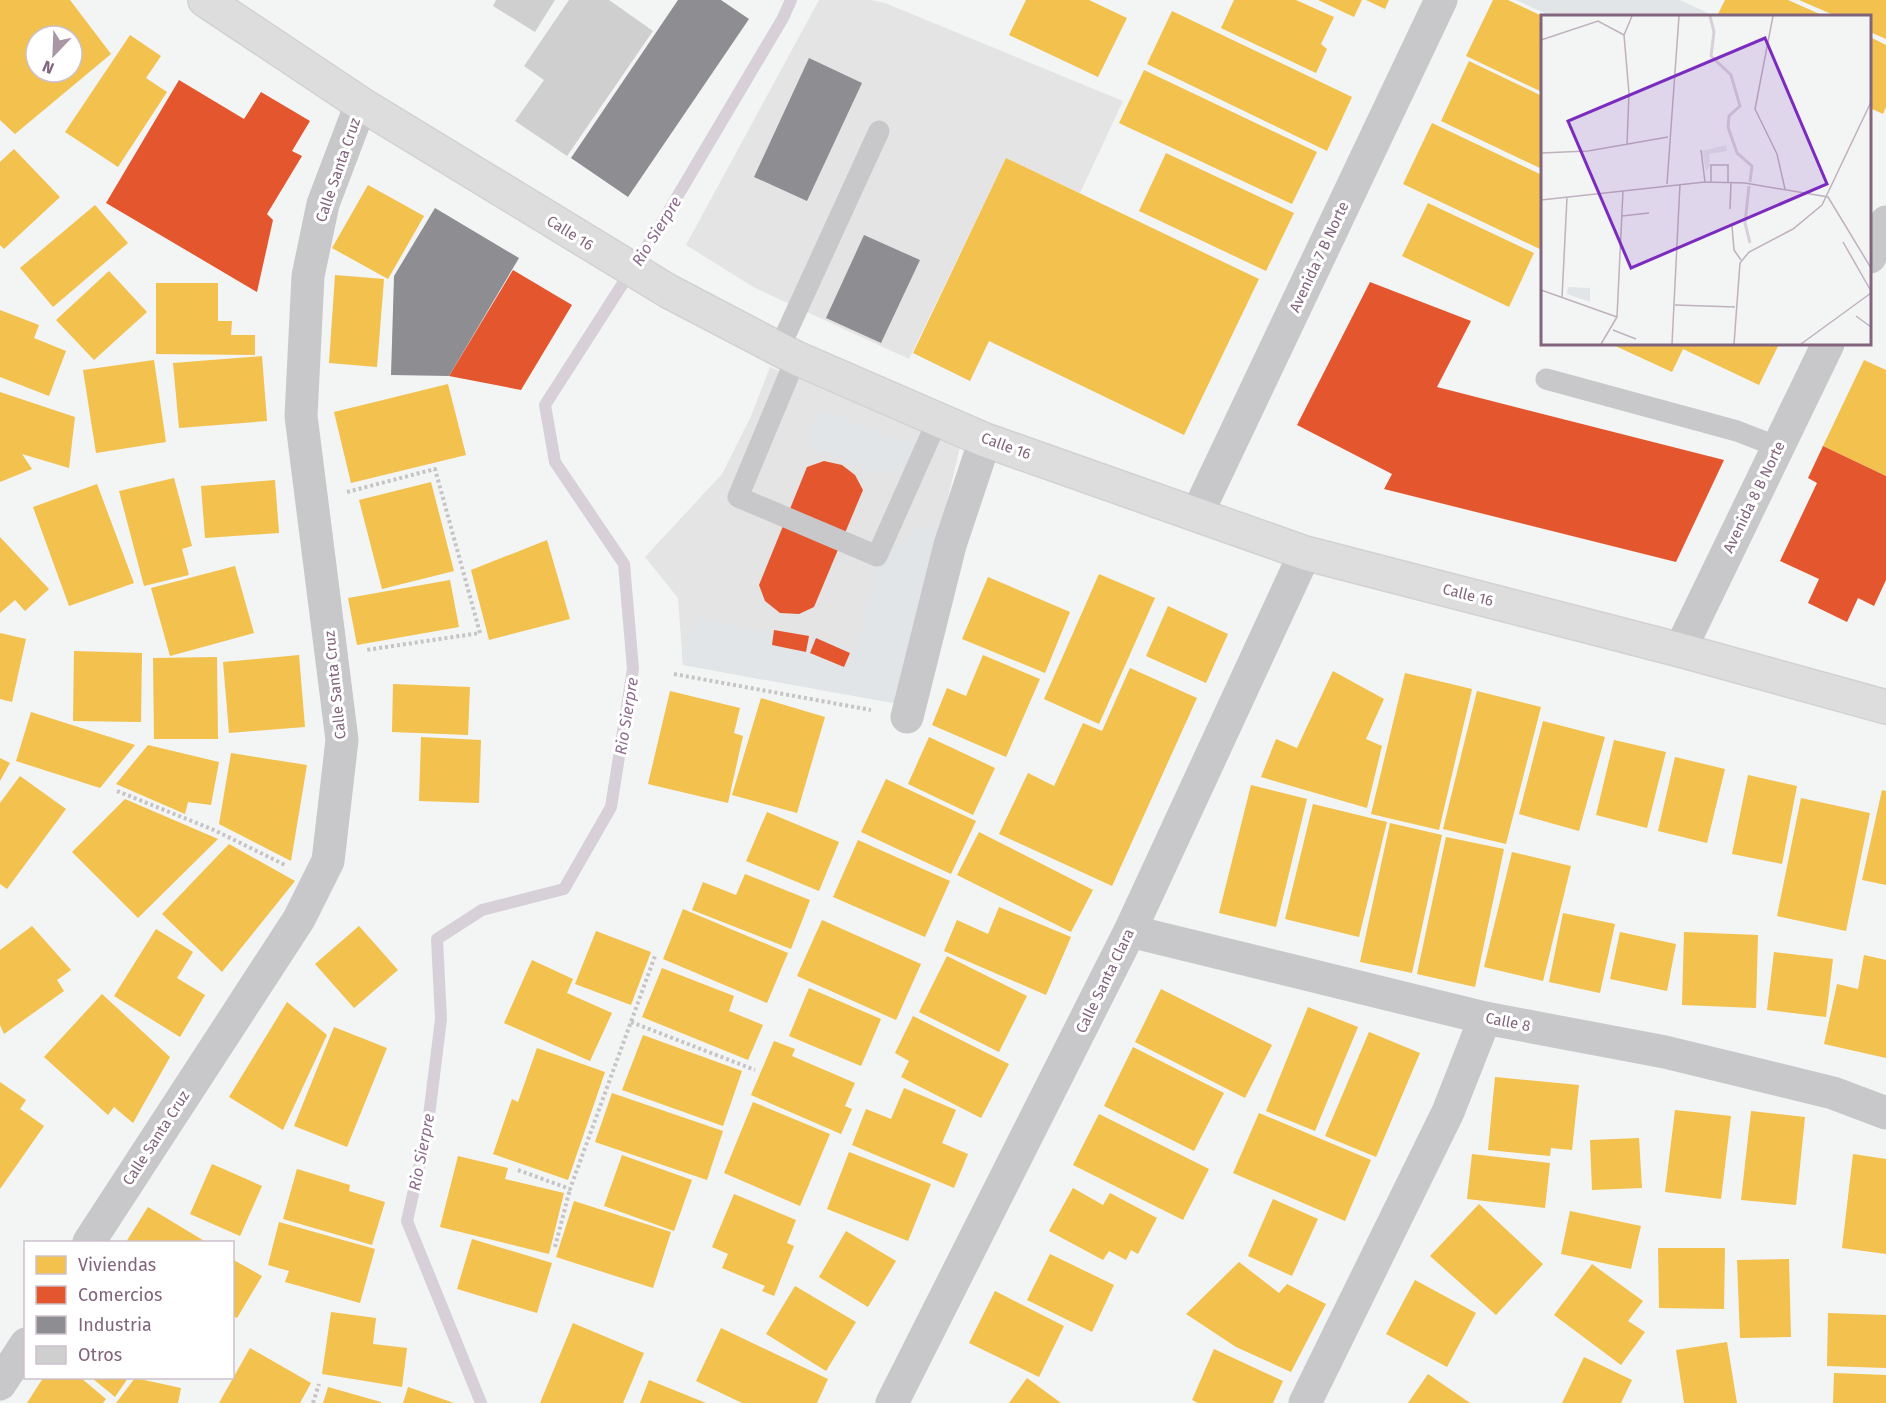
<svg xmlns="http://www.w3.org/2000/svg" width="1886" height="1403" font-family="'Fira Sans',sans-serif">
<style>
.built{fill:#e5e4e5}
.green{fill:#e1e5e7}
.homes{fill:#f2c14e;fill-rule:evenodd}
.shops{fill:#e4572e}
.industry{fill:#8d8d92}
.lines{fill:none;stroke-linecap:round;stroke-linejoin:round}
.stream{stroke:#d8d0d9;stroke-width:12}
.building{fill:#d0cfd0}
.secondary-casing{stroke:#d3d1d2;stroke-width:36}
.path{stroke:#c7c4c6;stroke-width:4;stroke-dasharray:3 3;stroke-linecap:butt}
.lane{stroke:#c8c7c9;stroke-width:21}
.street{stroke:#c8c7c9;stroke-width:33}
.secondary{stroke:#deddde;stroke-width:33}
.labels{text-anchor:middle;stroke-width:6;stroke-linejoin:round;paint-order:stroke}
.street-label{font-size:15px;fill:#82657c;stroke:#fff}
.water-label{font-size:16px;font-style:italic;fill:#8c6b8c;stroke:#fff}
.inset-river{fill:none;stroke:#d8d0d9;stroke-width:3}
.inset-road{fill:none;stroke:#bfb2bd;stroke-width:1.5}
.view{fill:#7b2cbf;fill-opacity:0.15;stroke:#7b2cbf;stroke-width:3}
.inset-edge{fill:none;stroke:#82657c;stroke-width:3}
</style>
<rect width="100%" height="100%" fill="#f3f4f4"/>
<g class="built">
<path d="M819,0h52l14,3 238,98 -43,92 -74,-35 -97,201 -154,-71 -69,-43z"/>
<path d="M770,367l190,80 -61,257 -216,-39 -5,-67 -33,-41 77,-83 29,-58z"/>
</g>
<g class="green">
<path d="M1516,0h164l30,14 -2,2h-157z"/>
<path d="M825,411l96,37 -8,16 -16,7 -17,4 -72,-28c-3,-22 1,-23 17,-36z"/>
<path d="M923,526l17,2 -41,176 -216,-39 -1,-14 14,-34 72,15 59,7 29,13 19,-83 10,-18z"/>
</g>
<g class="homes">
<path d="M0,0h70l41,54 -96,80 -15,-14zM36,36h36v36h-36z"/>
<path d="M1026,0h63l38,18 -29,59 -89,-42z"/>
<path d="M1234,0h62l38,17 -13,27 6,5 -11,24 -95,-45z"/>
<path d="M1318,0h44l-8,17z"/>
<path d="M1366,0h23l-4,9z"/>
<path d="M1493,0h15l34,16 -2,9 2,2v65l-76,-36z"/>
<path d="M1725,0h63l36,16h-107z"/>
<path d="M1799,0h87v39l-16,-7v-16h-34z"/>
<path d="M1172,11l180,86 -25,54 -180,-87z"/>
<path d="M130,35l31,21 -15,22 21,14 -49,75 -53,-35z"/>
<path d="M1870,37l16,8v62l-3,7 -13,-6z"/>
<path d="M1469,61l73,35v73l-101,-48z"/>
<path d="M1144,70l173,82 -25,52 -173,-81z"/>
<path d="M1432,123l110,52v75l-139,-66z"/>
<path d="M14,149l46,48 -56,52 -4,-4v-83z"/>
<path d="M1166,153l128,60 -28,58 -127,-60z"/>
<path d="M1006,158l253,121 -75,156 -195,-94 -19,40 -57,-28z"/>
<path d="M368,185l56,31 -36,63 -56,-31z"/>
<path d="M1428,203l106,50 -25,54 -107,-51z"/>
<path d="M95,205l33,38 -75,64 -33,-39z"/>
<path d="M109,271l38,41 -53,48 -38,-40z"/>
<path d="M335,275l49,4 -7,88 -48,-4z"/>
<path d="M156,283h62v38h14l-1,14h24v20l-99,-1z"/>
<path d="M0,310l39,15 -5,13 32,13 -17,45 -49,-19z"/>
<path d="M1611,344h168l-20,41 -76,-36 -11,23z"/>
<path d="M262,356l5,65 -88,7 -6,-65z"/>
<path d="M154,360l12,82 -70,11 -13,-83z"/>
<path d="M1864,360l22,10v106l-63,-30z"/>
<path d="M448,384l18,71 -115,28 -17,-71z"/>
<path d="M0,392l75,25 -6,51 -47,-14 10,15 -32,13z"/>
<path d="M174,478l18,68 -10,3 7,26 -45,11 -25,-95z"/>
<path d="M275,480l4,53 -74,5 -4,-52z"/>
<path d="M431,482l23,89 -72,18 -23,-89z"/>
<path d="M97,484l37,99 -65,23 -36,-99z"/>
<path d="M0,537l49,52 -24,22 -10,-11 -15,13z"/>
<path d="M547,540l23,79 -81,21 -18,-70z"/>
<path d="M235,566l19,67 -84,23 -19,-68z"/>
<path d="M1099,574l56,24 -56,126 -55,-25z"/>
<path d="M988,577l82,35 -25,61 -83,-34z"/>
<path d="M450,580l9,47 -102,18 -9,-47z"/>
<path d="M1168,606l60,28 -22,49 -60,-27z"/>
<path d="M0,633l26,6 -14,63 -12,-3z"/>
<path d="M74,651l68,2 -1,69 -68,-1z"/>
<path d="M299,655l6,72 -76,6 -6,-71z"/>
<path d="M983,655l57,24 -34,78 -74,-32 15,-37 19,8z"/>
<path d="M217,657l1,82h-64l-1,-81z"/>
<path d="M1130,668l67,30 -85,188 -113,-52 29,-61 26,13 29,-63 19,8z"/>
<path d="M1333,671l51,28 -18,40 16,7 -15,62 -106,-31 15,-38 21,9z"/>
<path d="M1405,673l67,16 -33,141 -68,-16z"/>
<path d="M393,684l77,3 -2,48 -76,-3z"/>
<path d="M670,691l70,17 -6,25 9,3 -15,67 -80,-19z"/>
<path d="M1477,691l64,16 -35,137 -63,-15z"/>
<path d="M761,698l64,19 -28,96 -65,-18z"/>
<path d="M31,712l104,33 -35,43 -84,-27z"/>
<path d="M1543,721l62,16 -26,94 -60,-17z"/>
<path d="M421,737l60,3 -2,63 -60,-2z"/>
<path d="M929,737l66,31 -22,47 -65,-31z"/>
<path d="M1614,740l52,12 -19,76 -51,-13z"/>
<path d="M148,745l71,17 -8,43 -23,-3 -3,12 -69,-30z"/>
<path d="M231,753l76,12 -16,96 -72,-37z"/>
<path d="M1675,757l50,12 -18,74 -49,-12z"/>
<path d="M0,758l10,5 -10,18z"/>
<path d="M1748,775l49,11 -15,78 -50,-10z"/>
<path d="M20,776l46,33 -59,80 -7,-5v-81z"/>
<path d="M886,779l90,42 -25,53 -90,-42z"/>
<path d="M1251,785l56,14 -31,128 -57,-14z"/>
<path d="M1882,790l4,1v94l-24,-5z"/>
<path d="M1801,798l69,15 -24,118 -69,-15z"/>
<path d="M125,799l93,40 -80,79 -66,-66z"/>
<path d="M1313,804l74,18 -28,115 -74,-18z"/>
<path d="M767,812l72,30 -20,49 -73,-30z"/>
<path d="M1390,823l52,12 -30,138 -52,-11z"/>
<path d="M979,832l114,58 -22,42 -114,-57z"/>
<path d="M1446,837l58,12 -29,138 -58,-13z"/>
<path d="M858,840l92,41 -25,56 -92,-40z"/>
<path d="M229,844l66,37 -73,91 -60,-58z"/>
<path d="M1512,852l59,14 -28,115 -59,-14z"/>
<path d="M745,874l65,26 -19,49 -99,-39 11,-28 33,13z"/>
<path d="M999,907l72,30 -25,58 -102,-44 13,-31 31,14z"/>
<path d="M683,909l105,44 -21,50 -104,-44z"/>
<path d="M1563,913l52,11 -15,69 -51,-11z"/>
<path d="M822,920l99,44 -25,56 -99,-44z"/>
<path d="M32,926l39,44 -14,10 7,11 -60,43 -4,-9v-75z"/>
<path d="M359,926l39,44 -44,38 -39,-44z"/>
<path d="M156,929l37,23 -16,26 28,17 -25,42 -66,-41z"/>
<path d="M596,931l55,21 -20,53 -56,-21z"/>
<path d="M1620,932l56,12 -9,47 -57,-12z"/>
<path d="M1684,932l74,3 -2,73 -74,-3z"/>
<path d="M1774,952l59,7 -7,58 -59,-7z"/>
<path d="M1864,955l22,5v98l-62,-14 13,-60 21,5z"/>
<path d="M947,956l80,40 -28,56 -80,-40z"/>
<path d="M532,960l41,19 -6,14 45,20 -22,48 -86,-38z"/>
<path d="M662,968l72,28 -5,15 34,14 -15,35 -106,-43z"/>
<path d="M809,988l72,31 -20,47 -72,-30z"/>
<path d="M1161,989l111,56 -27,53 -110,-56z"/>
<path d="M102,994l68,63 -37,66 -19,-16 -6,8 -64,-58z"/>
<path d="M287,1002l40,33 -44,95 -54,-33z"/>
<path d="M1308,1007l50,20 -43,104 -49,-20z"/>
<path d="M913,1016l96,48 -28,54 -80,-41 8,-16 -14,-8z"/>
<path d="M334,1027l53,21 -40,99 -53,-21z"/>
<path d="M1369,1032l51,21 -44,104 -51,-21z"/>
<path d="M643,1035l99,36 -19,55 -101,-36z"/>
<path d="M774,1041l21,8 -3,7 63,27 -10,23 7,3 -11,25 -90,-39z"/>
<path d="M1133,1047l91,46 -30,58 -90,-45z"/>
<path d="M537,1048l68,24 -37,108 -75,-26 19,-55 6,3z"/>
<path d="M1495,1077l84,8 -7,65 -21,-2 -1,8 -62,-6z"/>
<path d="M0,1082l26,18 -6,9 24,17 -44,63z"/>
<path d="M904,1088l52,22 -14,33 26,11 -14,34 -102,-43 14,-36 25,10z"/>
<path d="M612,1093l111,38 -16,49 -112,-38z"/>
<path d="M753,1102l77,32 -30,72 -76,-33z"/>
<path d="M1675,1110l56,6 -10,83 -56,-7z"/>
<path d="M1751,1111l54,6 -9,88 -55,-5z"/>
<path d="M1259,1113l112,47 -26,61 -112,-48z"/>
<path d="M1099,1114l110,55 -26,51 -110,-55z"/>
<path d="M1639,1138l3,50 -50,2 -2,-50z"/>
<path d="M849,1152l82,32 -23,57 -81,-32z"/>
<path d="M1472,1154l78,9 -5,45 -78,-9z"/>
<path d="M1853,1154l33,5v95l-44,-6z"/>
<path d="M622,1155l70,25 -18,51 -70,-25z"/>
<path d="M458,1156l50,12 -3,11 59,14 -15,61 -109,-27z"/>
<path d="M212,1164l50,22 -22,50 -50,-22z"/>
<path d="M297,1169l53,16 -1,6 36,11 -13,43 -89,-26z"/>
<path d="M1073,1188l30,17 7,-12 47,25 -19,36 -7,-4 -5,10 -17,-9 -6,9 -54,-29z"/>
<path d="M734,1194l62,26 -9,23 7,3 -20,50 -12,-5 3,-5 -43,-18 6,-14 -16,-7z"/>
<path d="M1273,1199l45,20 -26,57 -44,-20z"/>
<path d="M574,1201l97,31 -18,56 -97,-31z"/>
<path d="M1479,1204l64,60 -47,51 -66,-59z"/>
<path d="M148,1207l58,35h-80z"/>
<path d="M1570,1211l71,15 -10,43 -70,-15z"/>
<path d="M279,1222l96,27 -15,54 -75,-21 4,-11 -21,-6z"/>
<path d="M846,1231l50,30 -28,46 -49,-30z"/>
<path d="M472,1239l80,24 -15,50 -80,-24z"/>
<path d="M1658,1248h67l-1,61 -65,-1z"/>
<path d="M1050,1254l64,31 -22,47 -65,-32z"/>
<path d="M232,1259l30,17 -25,42 -5,-3z"/>
<path d="M1789,1259l2,78 -51,1 -3,-78z"/>
<path d="M1239,1262l40,31 8,-9 39,20 -35,68 -55,-25 -50,-33z"/>
<path d="M1592,1264l51,37 -15,20 17,11 -24,33 -67,-50z"/>
<path d="M1415,1280l61,33 -29,54 -61,-33z"/>
<path d="M795,1286l61,36 -30,49 -60,-37z"/>
<path d="M995,1291l69,35 -25,51 -70,-34z"/>
<path d="M331,1312l45,6 -3,26 34,4 -5,39 -80,-13z"/>
<path d="M1828,1313l58,2v53l-59,-2z"/>
<path d="M573,1323l71,30 -21,50h-83z"/>
<path d="M721,1328l107,51 -11,24h-75l-46,-22z"/>
<path d="M1727,1342l10,61h-53l-8,-53z"/>
<path d="M250,1348l61,35 -11,20h-81z"/>
<path d="M1214,1349l69,32 -10,22h-75l-6,-3z"/>
<path d="M1584,1357l48,23 -11,23h-59z"/>
<path d="M1834,1373l52,2v28h-53z"/>
<path d="M1428,1374l42,29h-62z"/>
<path d="M43,1378h38l25,21 -3,4h-76z"/>
<path d="M92,1378h36l-13,19z"/>
<path d="M135,1378l46,10 -3,15h-62z"/>
<path d="M1027,1378l34,25h-52z"/>
<path d="M649,1380l57,23h-66z"/>
<path d="M328,1387l53,15v1h-58z"/>
<path d="M408,1387l46,16h-51z"/>
</g>
<g class="shops">
<path d="M179,80l65,39 17,-27 49,29 -18,30 10,5 -35,58 6,6 -16,72 -151,-89z"/>
<path d="M513,270l59,35 -51,85 -72,-14z"/>
<path d="M1370,282l101,39 -34,66 287,73 -48,102 -292,-73 8,-15 -95,-49z"/>
<path d="M1823,446l63,30v104l-12,26 -16,-8 -11,24 -39,-19 11,-24 -39,-18 37,-78 -9,-5z"/>
<path d="M824,461l18,4 13,10 8,15 -49,117 -15,7 -19,-1 -15,-12 -6,-16 48,-118z"/>
<path d="M774,630l35,6 -3,16 -34,-7z"/>
<path d="M816,638l34,15 -6,14 -34,-14z"/>
</g>
<g class="industry">
<path d="M678,0h43l28,19 -121,178 -57,-39z"/>
<path d="M809,58l53,25 -55,118 -53,-24z"/>
<path d="M435,208l84,50 -70,118 -58,-1 3,-99z"/>
<path d="M864,235l56,25 -39,83 -55,-25z"/>
</g>
<g class="lines">
<path class="stream" d="M481,1403l-74,-182 20,-89 14,-113 -4,-80 45,-29 82,-21 47,-82 22,-138 -9,-105 -69,-102 -10,-57 116,-181 122,-206 8,-18"/>
</g>
<g class="building">
<path d="M496,0h59l-20,32 -42,-26z"/>
<path d="M569,0h40l44,31 -86,125 -52,-35 29,-41 -20,-14z"/>
</g>
<g class="lines">
<defs>
<path id="secondary" d="M205,0l156,104 307,187 128,67 189,82 320,113 375,97 206,57"/>
</defs>
<use href="#secondary" class="secondary-casing"/>
<g class="path">
<path d="M347,492l88,-23 45,164 -114,17"/>
<path d="M674,674l197,36"/>
<path d="M117,791l97,39 71,35"/>
<path d="M631,1022l124,48"/>
<path d="M518,1170l52,19 85,-233"/>
<path d="M555,1247l15,-58"/>
<path d="M313,1403l6,-19"/>
</g>
<g class="lane">
<path d="M779,349l100,-218"/>
<path d="M796,358l-58,139 139,59 61,-137"/>
<path d="M1546,379l191,52 41,16"/>
</g>
<g class="street">
<path d="M1870,257l16,-35"/>
<path d="M1197,514l244,-514"/>
<path d="M1680,650l148,-306"/>
<path d="M907,717l43,-172 35,-105"/>
<path d="M1130,931l355,87 180,34 168,41 53,20"/>
<path d="M89,1242l210,-323 29,-58 14,-121 -41,-324 7,-140 15,-72 38,-100"/>
<path d="M0,1384l26,-40"/>
<path d="M892,1403l238,-472 175,-378"/>
<path d="M1305,1403l143,-291 37,-94"/>
</g>
<use href="#secondary" class="secondary"/>
</g>
<g class="labels">
<g class="street-label">
<text transform="translate(338 170) rotate(-71)" y="5">Calle Santa Cruz</text>
<text transform="translate(570 233) rotate(32)" y="5">Calle 16</text>
<text transform="translate(1319 257) rotate(-65)" y="5">Avenida 7 B Norte</text>
<text transform="translate(1006 446) rotate(20)" y="5">Calle 16</text>
<text transform="translate(1754 497) rotate(-64)" y="5">Avenida 8 B Norte</text>
<text transform="translate(1468 595) rotate(14)" y="5">Calle 16</text>
<text transform="translate(335 685) rotate(-96)" y="5">Calle Santa Cruz</text>
<text transform="translate(1105 981) rotate(-64)" y="5">Calle Santa Clara</text>
<text transform="translate(1508 1022) rotate(11)" y="5">Calle 8</text>
<text transform="translate(156 1138) rotate(-57)" y="5">Calle Santa Cruz</text>
</g>
<g class="water-label">
<text transform="translate(656 231) rotate(-58)" y="6">Rio Sierpre</text>
<text transform="translate(626 716) rotate(-81)" y="6">Rio Sierpre</text>
<text transform="translate(421 1152) rotate(-79)" y="6">Rio Sierpre</text>
</g>
</g>
<g transform="translate(1541 15)">
<rect width="330" height="330" fill="#f3f4f4"/>
<path d="M185,130l1,6 -18,3 1,12 -4,5 -4,-20zM27,272l22,1v14l-23,-8z" fill="#e1e5e7"/>
<path class="inset-river" d="M169,1l4,16 -3,24 20,19 9,31 -11,10 -1,11 9,26 15,13 -2,16M208,171l-4,37 5,20"/>
<path class="inset-road" d="M232,1l-18,93 22,45 8,35M0,25l57,-19 26,14M86,129l2,-51 -5,-58 8,-19M160,135l4,32M0,138l47,-2 80,-14M170,167v-17h17v17M126,169l12,-168M0,185l164,-18 40,1 83,14 43,71M189,194l1,-27M81,201l27,-3M191,211l2,24 7,10M302,227l28,49M0,275l76,27M21,283l5,-100M134,290l60,2M315,301l15,11M72,315l23,9M60,329l16,-27 6,-126M131,329l8,-160M193,329l6,-81 9,-11 44,-23 29,-24 49,-103M260,329l70,-51"/>
<path class="view" d="M224,23l62,146 -196,84 -63,-147z"/>
<rect width="330" height="330" class="inset-edge"/>
</g>
<rect x="24" y="1241" width="210" height="138" fill="#ffffff" stroke="#cdc1cb" stroke-width="1.5"/>
<rect x="36" y="1256" width="30" height="18" fill="#f2c14e" stroke="#cdc1cb" stroke-width="1.5"/>
<text x="78" y="1271" font-size="18" fill="#82657c">Viviendas</text>
<rect x="36" y="1286" width="30" height="18" fill="#e4572e" stroke="#cdc1cb" stroke-width="1.5"/>
<text x="78" y="1301" font-size="18" fill="#82657c">Comercios</text>
<rect x="36" y="1316" width="30" height="18" fill="#8d8d92" stroke="#cdc1cb" stroke-width="1.5"/>
<text x="78" y="1331" font-size="18" fill="#82657c">Industria</text>
<rect x="36" y="1346" width="30" height="18" fill="#d0cfd0" stroke="#cdc1cb" stroke-width="1.5"/>
<text x="78" y="1361" font-size="18" fill="#82657c">Otros</text>
<g transform="translate(54 54) rotate(203)"><circle r="28" fill="#ffffff" stroke="#cdc1cb" stroke-width="1.5"/>
<path d="M0-4.5L10 22L0 15L-10 22Z" fill="#aa97a6"/>
<text y="-9" font-size="16" font-weight="bold" text-anchor="middle" fill="#82657c">N</text>
</g>
</svg>
